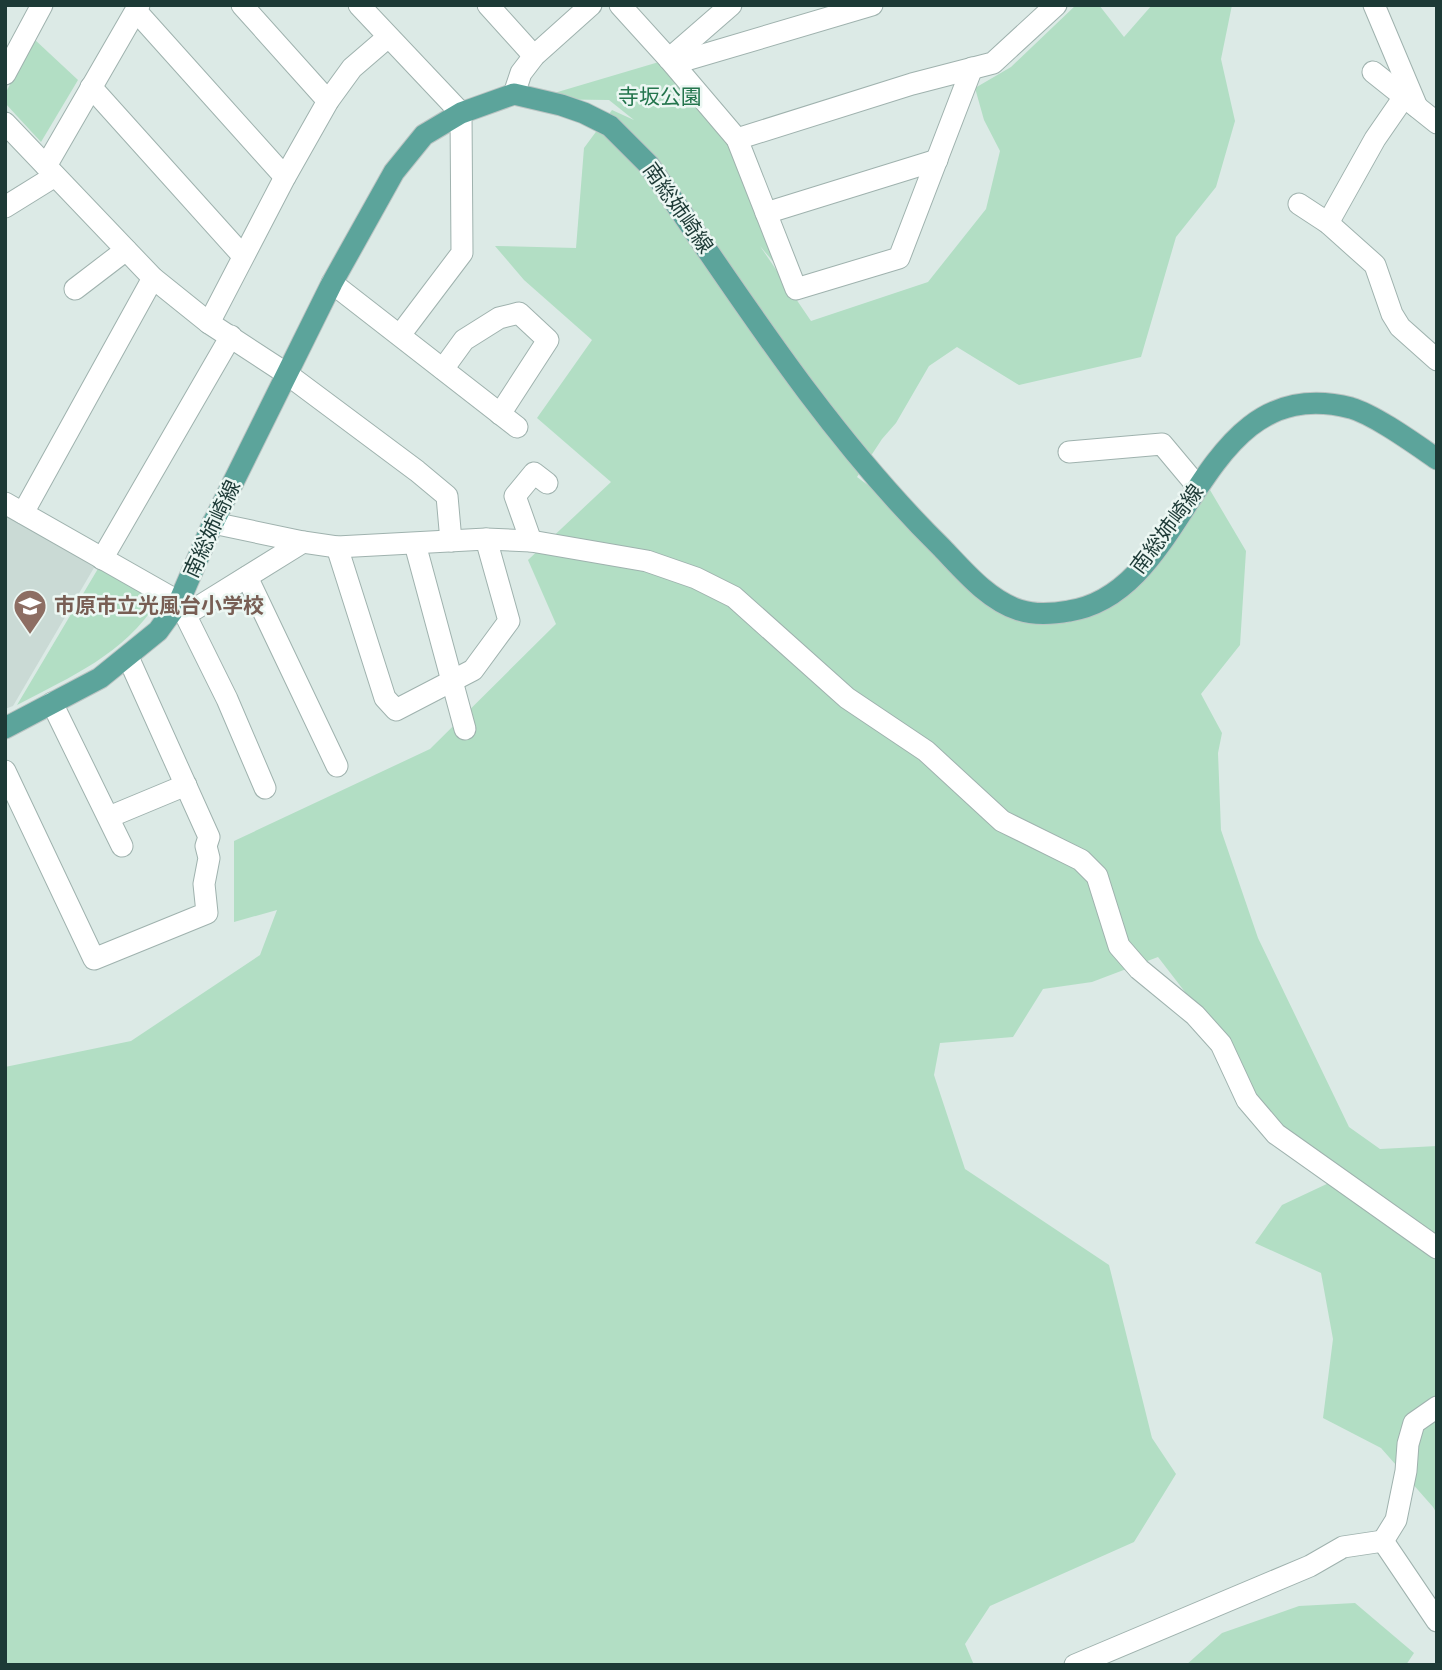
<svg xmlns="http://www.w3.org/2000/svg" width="1442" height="1670" font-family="'Fira Sans Condensed','Noto Sans JP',sans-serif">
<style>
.built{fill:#cadad5}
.green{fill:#b2dec4}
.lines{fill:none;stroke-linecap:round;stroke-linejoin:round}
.minor-casing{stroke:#9fb2ae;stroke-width:23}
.major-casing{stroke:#bbc4c3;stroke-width:23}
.minor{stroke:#fff;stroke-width:21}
.major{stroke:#5ca49b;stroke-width:21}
.labels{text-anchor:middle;stroke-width:5;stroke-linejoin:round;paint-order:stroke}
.park-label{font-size:21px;fill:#24754d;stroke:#ecf7f3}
.street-label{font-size:21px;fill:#1d3a36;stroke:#ecf7f3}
.education-label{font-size:21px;font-weight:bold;fill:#785e54;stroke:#ecf7f3;text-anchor:start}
</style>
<rect width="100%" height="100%" fill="#dceae6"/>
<path class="built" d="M5,513l90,53 -82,140 -8,3z"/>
<g class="green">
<path d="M1076,5h23l25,32 28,-32h80l-11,54 14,62 -19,66 -40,50 -35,120 -122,28 -62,-38 -28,19 -33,57 -14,16 -25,38 50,37 117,109 108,-37 78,-96 36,61 -6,94 -39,49 21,39 -4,20 3,77 37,108 91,189 31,22 57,-3v368l-4,-7 -52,-59 -58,-30 10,-79 -12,-66 -66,-30 27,-38 66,-31 -82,-48 -57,-103 -51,-66 -66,25 -49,7 -30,48 -73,6 -6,32 31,94 144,96 43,173 24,36 -42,68 -144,64 -25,38 9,21h-969v-598l126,-26 129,-86 17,-45 -43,12v-81l196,-92 126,-125 -28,-64 83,-78 -74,-64 55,-78 -68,-60 -29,-34 81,2 8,-100 28,-38 22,10 -25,-20 -75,-1 135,-40 68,80 59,150 -36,-43 51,75 117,-39 58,-73 14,-58 -16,-31 -9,-32 36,-21z"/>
<path d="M34,39l44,41 -37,62 -36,-39v-9z"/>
<path d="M99,567l59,34c-35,54 -86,75 -141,104z"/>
<path d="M1355,1603l59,50 -8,12h-220l36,-32 77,-27z"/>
</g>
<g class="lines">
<defs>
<g id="minor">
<path d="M242,5l86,96"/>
<path d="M359,5l102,108 1,140 -62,82"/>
<path d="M488,5l46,51"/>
<path d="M620,5l49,54 68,80 59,150 103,-31 73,-190"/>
<path d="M1374,5l43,102"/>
<path d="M136,11l149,166"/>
<path d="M669,59l17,1 186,-55"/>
<path d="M669,59l62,-54"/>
<path d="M1373,72l64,51"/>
<path d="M5,74l37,-69"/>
<path d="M91,87l152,169"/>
<path d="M514,94l7,-21 13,-17 57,-51"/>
<path d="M5,123l148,155 56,45 78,51 130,97 30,25 4,45"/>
<path d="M737,139l175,-55 81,-21 63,-58"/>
<path d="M46,166l93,-161"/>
<path d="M1299,204l29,19 47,42 17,49 8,13 37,33"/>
<path d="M5,207l50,-31"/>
<path d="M766,213l171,-53"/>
<path d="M1328,223l47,-84 29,-42"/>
<path d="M332,283l185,144"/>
<path d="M75,289l51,-39"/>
<path d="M209,323l76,-146 43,-76 24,-33 36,-31"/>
<path d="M443,369l21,-29 35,-22 20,-5 29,27 -48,74"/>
<path d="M1069,452l93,-8 36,43"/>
<path d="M5,503l174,99 16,7 108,-67"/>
<path d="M23,513l130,-235"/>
<path d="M213,523l90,19 34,5 149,-8 45,2 116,20 49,17 38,19 113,101 79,53 76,70 79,39 16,16 22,70 20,23 56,46 26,29 26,56 29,34 161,114"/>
<path d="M531,541l-16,-45 19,-23 13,10"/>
<path d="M415,544l50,185"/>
<path d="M337,547l48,151 11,12 77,-40 36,-49 -23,-82"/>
<path d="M102,559l129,-223"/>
<path d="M247,577l90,189"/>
<path d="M179,602l48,97 38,89"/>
<path d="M52,703l70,143"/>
<path d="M5,771l89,188 113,-46 -3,-29 5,-26 -3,-12 3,-9 -81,-180"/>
<path d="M109,817l77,-32"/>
<path d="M1383,1541l13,-21 10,-49 2,-27 6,-21 23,-16"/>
<path d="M1383,1541l54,80"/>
<path d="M1075,1665l235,-99 33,-19 40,-6"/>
</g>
<path id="major" d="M5,728l95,-50 58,-47 21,-29 34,-79 119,-240 62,-111 30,-37 37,-22 53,-19 47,11 23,8 26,13 39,39c91,132 178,270 293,383 22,23 46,52 77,62 15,5 34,4 50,1 124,-19 126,-243 282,-203 24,7 64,36 86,51"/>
</defs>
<use href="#minor" class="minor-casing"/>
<use href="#major" class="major-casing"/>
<use href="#minor" class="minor"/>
<use href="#major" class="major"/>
</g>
<defs>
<symbol id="school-pin" viewBox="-11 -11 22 30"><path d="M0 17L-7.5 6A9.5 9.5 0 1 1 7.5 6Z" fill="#8d6e63" stroke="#ecf7f3"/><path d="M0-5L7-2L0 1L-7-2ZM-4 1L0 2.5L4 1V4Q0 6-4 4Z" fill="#fff"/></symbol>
</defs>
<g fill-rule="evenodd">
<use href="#school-pin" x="11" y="587" width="38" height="52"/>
</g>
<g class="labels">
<g class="park-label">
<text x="660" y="104">寺坂公園</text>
</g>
<g class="street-label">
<text transform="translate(678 208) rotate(55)" y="7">南総姉崎線</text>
<text transform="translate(212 529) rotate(-65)" y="7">南総姉崎線</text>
<text transform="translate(1167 529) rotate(-53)" y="7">南総姉崎線</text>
</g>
<g class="education-label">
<text x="54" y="613">市原市立光風台小学校</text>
</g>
</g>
<rect width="1442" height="1670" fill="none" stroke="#1d3a36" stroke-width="14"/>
</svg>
